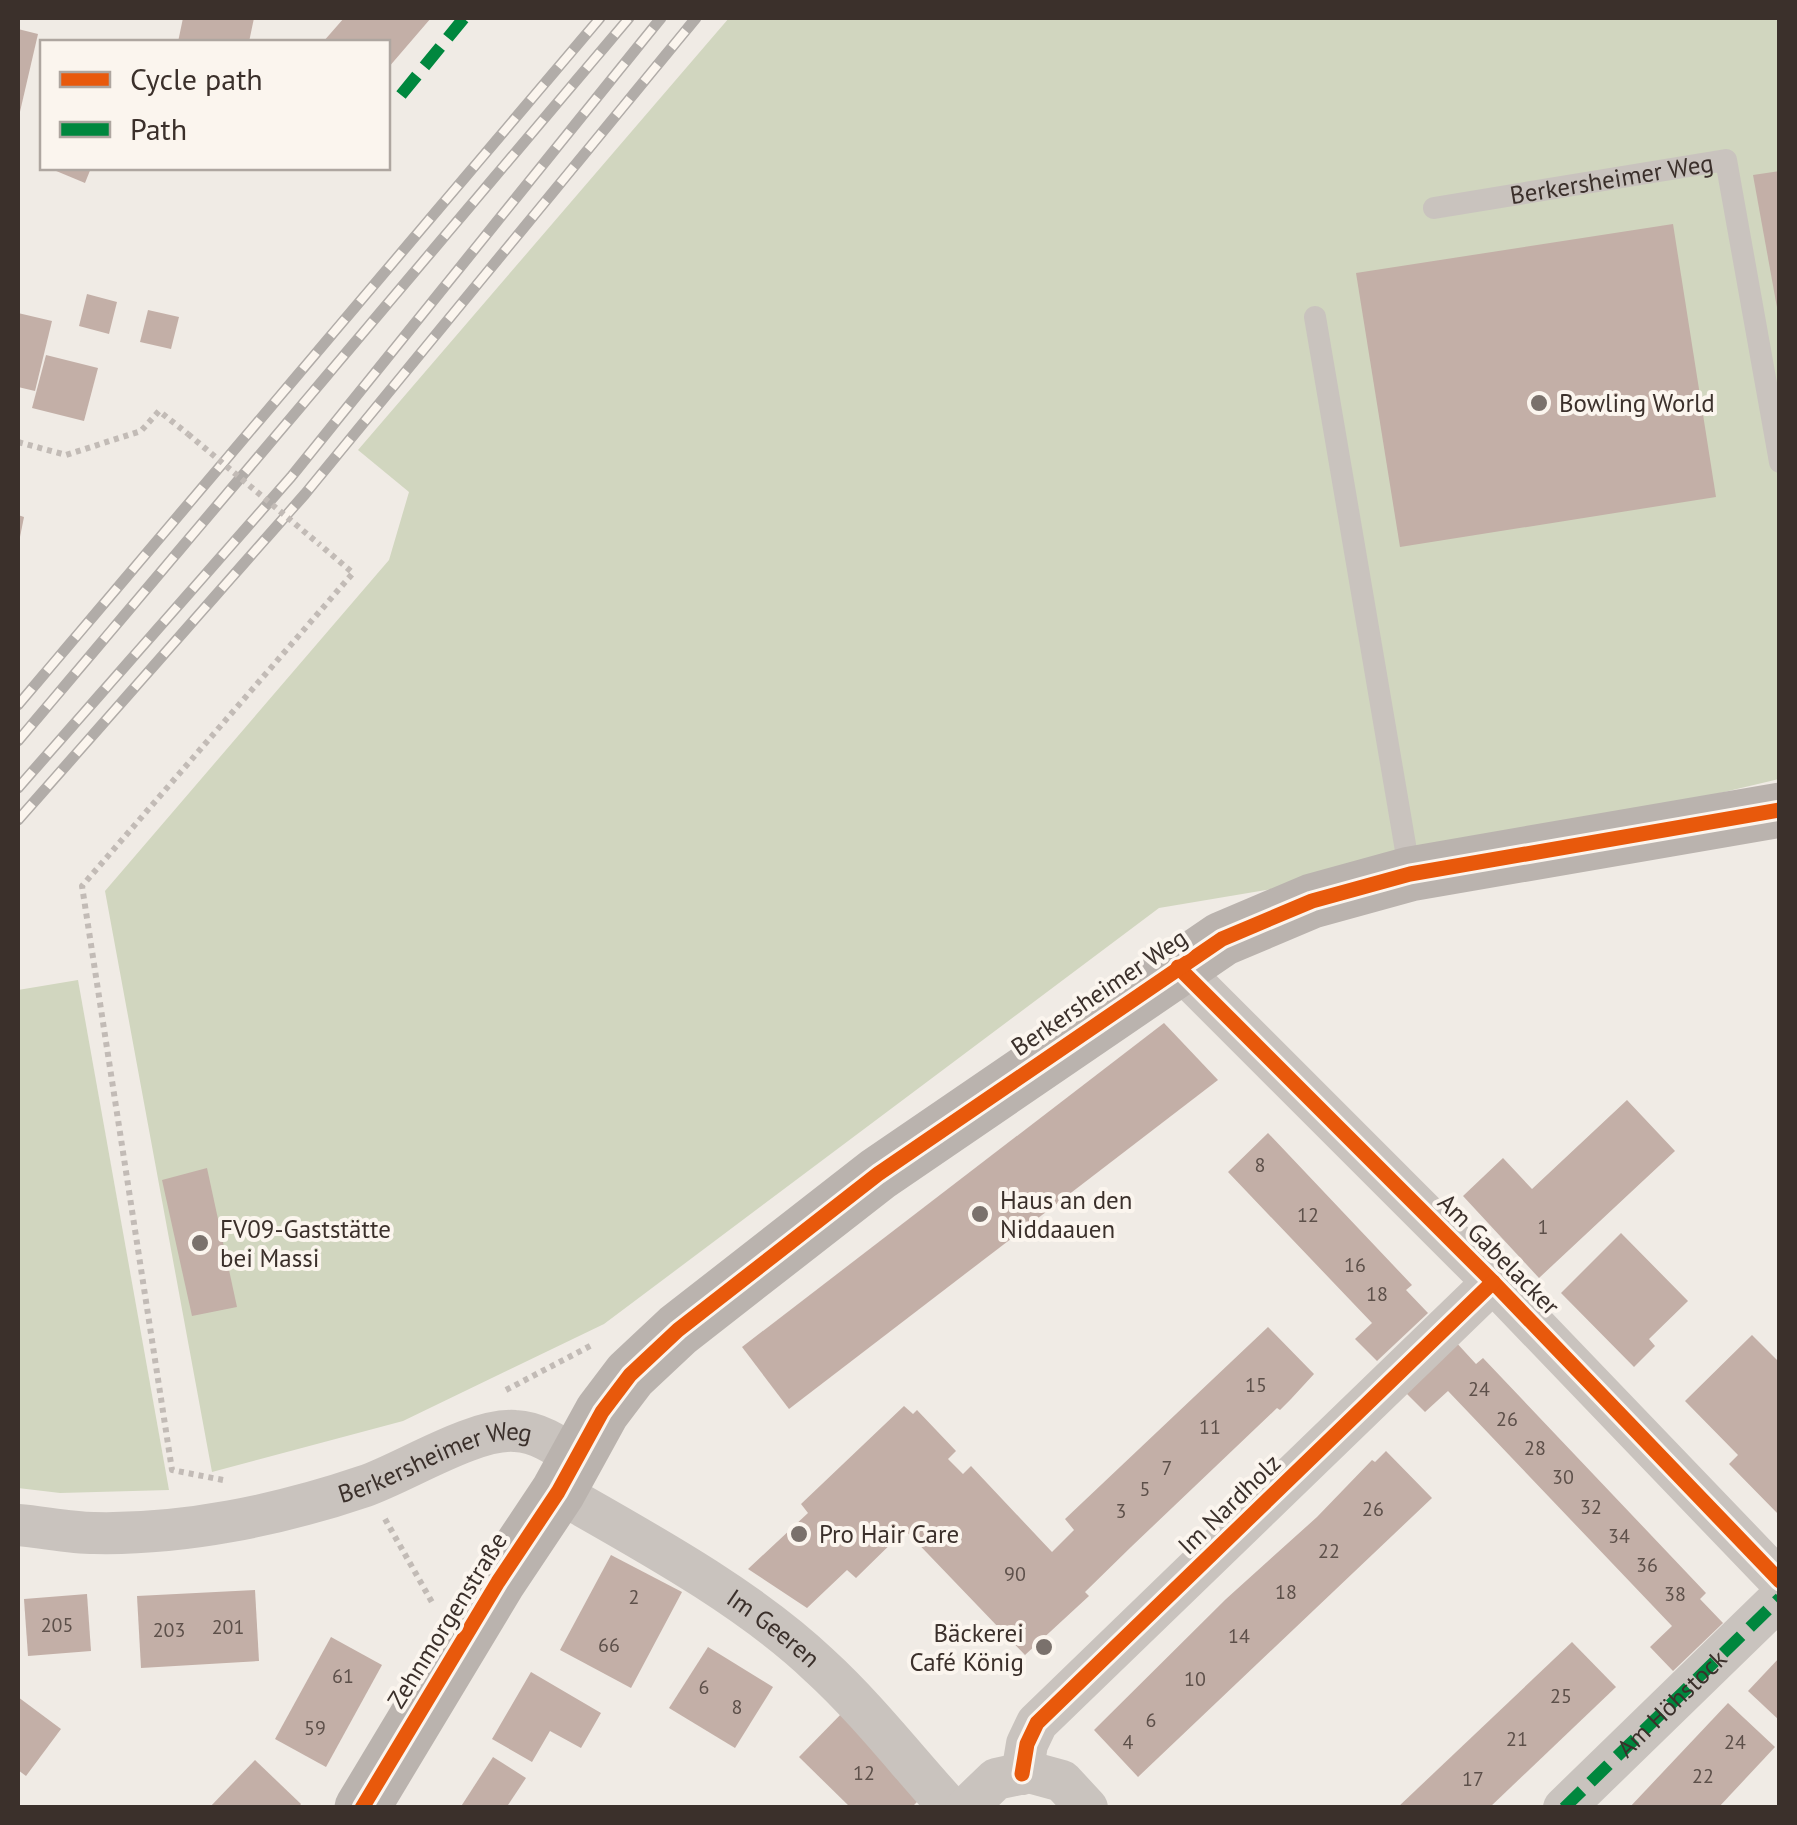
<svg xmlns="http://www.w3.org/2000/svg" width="1797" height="1825" font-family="'PT Sans',sans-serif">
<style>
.green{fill:#d1d6bf}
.building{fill:#c3afa7}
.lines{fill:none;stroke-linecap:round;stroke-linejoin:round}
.path{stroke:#c2bbb6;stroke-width:6;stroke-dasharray:5 5;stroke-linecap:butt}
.lane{stroke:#c9c3be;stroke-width:22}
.street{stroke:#c9c3be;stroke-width:42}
.secondary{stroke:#bab3ae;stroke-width:55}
.rail-casing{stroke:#b1aca8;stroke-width:11}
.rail{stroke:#fbf5ee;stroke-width:8;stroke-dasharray:22;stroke-linecap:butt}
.path-bridge{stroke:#c2bbb6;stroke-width:6;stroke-dasharray:5 5;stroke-linecap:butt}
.quiet{stroke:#00873e;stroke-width:12;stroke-dasharray:25 12;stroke-linecap:butt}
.cycleway-casing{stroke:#fbf5ee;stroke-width:21}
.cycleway{stroke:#e8590c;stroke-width:15}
.poi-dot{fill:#7a716c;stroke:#fbf5ee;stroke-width:4}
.labels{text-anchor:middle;stroke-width:8;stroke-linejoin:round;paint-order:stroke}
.number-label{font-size:20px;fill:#5d504a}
.street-label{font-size:25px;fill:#3b302b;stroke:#fbf5ee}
.poi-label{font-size:25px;fill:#3b302b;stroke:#fbf5ee;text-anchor:start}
</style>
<rect width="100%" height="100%" fill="#f0ebe5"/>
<g class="green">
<path d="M729,18h1050v761l-363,86 -257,43 -555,416 -201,97 -191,51 -107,-581 284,-331 20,-68 -51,-42z"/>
<path d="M78,980l91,510 -109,3 -42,-5v-498z"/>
</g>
<g class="building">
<path d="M183,18h71l-5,24h-71z"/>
<path d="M344,18h87l-43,50v-26h-65z"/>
<path d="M18,29l20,5 -19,82h-1z"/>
<path d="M49,168h42l-6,15z"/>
<path d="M1780,171v142h-2l-25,-138z"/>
<path d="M1673,224l43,273 -316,50 -44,-274z"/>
<path d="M87,294l30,8 -8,32 -30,-8z"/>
<path d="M148,310l31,7 -8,32 -31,-7z"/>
<path d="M18,313l34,8 -17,70 -17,-4z"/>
<path d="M46,355l52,13 -14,53 -52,-13z"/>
<path d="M18,515l6,2 -5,25h-1z"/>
<path d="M1164,1023l54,57 -429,329 -47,-62z"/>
<path d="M1627,1100l48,51 -136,127 -76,-82 40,-38 29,31z"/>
<path d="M1268,1133l144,152 -6,5 22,23 -51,48 -22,-22 17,-16 -144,-151z"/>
<path d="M207,1168l30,139 -45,9 -30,-136z"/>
<path d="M1621,1233l67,68 -39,38 6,7 -21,21 -73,-74z"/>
<path d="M1268,1327l46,47 -23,25 -11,11 -3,-2 -146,139 -46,45 4,4 -64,59 -120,-125 -49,48 -9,-8 -40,38 -59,-39 60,-56 -7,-9 103,-98 9,8 4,-4 39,41 -8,8 15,15 8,-8 81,86 22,-22 -9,-11z"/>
<path d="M1752,1335l28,28v153l-51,-52 9,-9 -53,-54z"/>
<path d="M1454,1340l22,24 7,-6 223,235 -6,6 23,24 -50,48 -23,-24 22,-21 -224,-235 -23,21 -23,-23z"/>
<path d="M1386,1451l46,47 -294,279 -44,-47 132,-131 91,-82 55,-57 3,2z"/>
<path d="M611,1555l71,37 -51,96 -71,-38z"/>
<path d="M255,1590l4,71 -118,7 -4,-72z"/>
<path d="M87,1594l4,57 -63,5 -4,-57z"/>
<path d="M331,1637l51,28 -56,102 -51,-28z"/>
<path d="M1572,1642l44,45 -127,121h-92z"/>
<path d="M708,1647l65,40 -38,61 -66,-40z"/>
<path d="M1780,1657v64l-32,-30z"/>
<path d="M531,1672l70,41 -20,35 -31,-17 -18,31 -40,-23z"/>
<path d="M18,1697l43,32 -35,47 -8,-6z"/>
<path d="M1728,1703l47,44 -57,61h-89z"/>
<path d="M846,1709l83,81 -18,18h-60l-52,-51z"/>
<path d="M493,1757l33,21 -20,30h-46z"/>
<path d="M255,1760l46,44 -3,4h-89z"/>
</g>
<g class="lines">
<g class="path">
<path d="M18,442l48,13 75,-24 18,-20 29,23"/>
<path d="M506,1390l86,-45"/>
<path d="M223,1480l-51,-10 -90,-584 271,-313 -34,-29"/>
<path d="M385,1519l48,85"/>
</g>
<g class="lane">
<path id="s1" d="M1434,208l292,-48 54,302"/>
<path d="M1315,317l95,557"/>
</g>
<g class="street">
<path d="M1178,967l315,315 287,299"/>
<path id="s2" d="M558,1492c86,49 191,106 262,174 47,43 87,95 130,142"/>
<path id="s3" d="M18,1525c25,2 51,8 76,8 89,2 186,-18 271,-47 40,-14 109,-58 150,-55 24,1 43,15 62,28"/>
<path d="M1022,1774l5,-30 10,-21 456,-441"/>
<path d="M966,1808l30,-29 33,-7 33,9 25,27"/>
<path id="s4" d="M1564,1808l216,-210"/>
</g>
<path class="secondary" d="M362,1808l136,-226 60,-90 44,-80 28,-37 48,-45 200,-156 344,-235 90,-38 98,-27 370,-64"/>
<defs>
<g id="rail">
<path d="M18,705l582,-687"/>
<path d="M18,741l611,-723"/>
<path d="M18,788l273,-311 370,-459"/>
<path d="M18,820l287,-326 391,-476"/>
</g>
</defs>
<use href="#rail" class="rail-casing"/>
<use href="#rail" class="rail"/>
<path class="path-bridge" d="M188,434l131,110"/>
<g class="quiet">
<path d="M401,95l63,-77"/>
<path d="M1564,1808l216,-210"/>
</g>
<defs>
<g id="cycleway">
<path d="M1178,967l315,315 287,299"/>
<path d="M1022,1774l5,-30 10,-21 456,-441"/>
<path d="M362,1808l136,-226 60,-90 44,-80 28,-37 48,-45 200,-156 344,-235 90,-38 98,-27 370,-64"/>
</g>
</defs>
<use href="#cycleway" class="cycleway-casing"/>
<use href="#cycleway" class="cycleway"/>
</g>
<g class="poi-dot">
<circle cx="1539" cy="403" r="10"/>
<circle cx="980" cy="1214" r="10"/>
<circle cx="200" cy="1243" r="10"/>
<circle cx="799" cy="1534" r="10"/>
<circle cx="1044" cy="1647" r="10"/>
</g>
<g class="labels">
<g class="number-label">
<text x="1260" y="1172">8</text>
<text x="1308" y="1222">12</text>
<text x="1543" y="1234">1</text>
<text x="1355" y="1272">16</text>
<text x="1377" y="1301">18</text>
<text x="1256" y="1392">15</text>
<text x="1479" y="1396">24</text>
<text x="1507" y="1426">26</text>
<text x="1210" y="1434">11</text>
<text x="1535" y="1455">28</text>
<text x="1167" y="1475">7</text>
<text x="1563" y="1484">30</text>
<text x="1145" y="1496">5</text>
<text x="1591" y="1514">32</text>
<text x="1373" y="1516">26</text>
<text x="1121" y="1518">3</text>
<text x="1619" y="1543">34</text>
<text x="1329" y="1558">22</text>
<text x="1647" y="1572">36</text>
<text x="1015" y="1581">90</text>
<text x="1286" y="1599">18</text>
<text x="1675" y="1601">38</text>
<text x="634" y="1604">2</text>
<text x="57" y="1632">205</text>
<text x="228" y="1634">201</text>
<text x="169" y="1637">203</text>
<text x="1239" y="1643">14</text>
<text x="609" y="1652">66</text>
<text x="343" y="1683">61</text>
<text x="1195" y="1686">10</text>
<text x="704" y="1694">6</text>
<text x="1561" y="1703">25</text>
<text x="737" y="1714">8</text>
<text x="1151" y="1727">6</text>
<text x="315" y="1735">59</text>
<text x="1517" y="1746">21</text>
<text x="1128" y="1749">4</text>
<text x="1735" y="1749">24</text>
<text x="864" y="1780">12</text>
<text x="1703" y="1783">22</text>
<text x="1473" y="1786">17</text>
</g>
<g class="street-label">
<text dy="9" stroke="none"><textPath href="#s1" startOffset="180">Berkersheimer Weg</textPath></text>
<text transform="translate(1099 992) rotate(-34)" y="9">Berkersheimer Weg</text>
<text transform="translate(1499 1254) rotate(45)" y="9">Am Gabelacker</text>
<text dy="9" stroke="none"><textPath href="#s3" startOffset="428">Berkersheimer Weg</textPath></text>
<text transform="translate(1229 1504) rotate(-44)" y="9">Im Nardholz</text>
<text transform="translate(447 1620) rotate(-58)" y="9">Zehnmorgenstraße</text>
<text dy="9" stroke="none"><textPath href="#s2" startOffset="255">Im Geeren</textPath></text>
<text dy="9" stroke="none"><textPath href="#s4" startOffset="150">Am Höhstock</textPath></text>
</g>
<g class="poi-label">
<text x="1559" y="412">Bowling World</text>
<text x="1000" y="1209">Haus an den<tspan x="1000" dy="29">Niddaauen</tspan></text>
<text x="220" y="1238">FV09-Gaststätte<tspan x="220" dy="29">bei Massi</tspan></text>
<text x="819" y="1543">Pro Hair Care</text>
<text x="1024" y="1642" text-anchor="end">Bäckerei<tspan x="1024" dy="29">Café König</tspan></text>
</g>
</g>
<rect width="1797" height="1825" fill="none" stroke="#3b302b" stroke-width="40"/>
<rect x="40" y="40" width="350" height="130" fill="#fbf5ee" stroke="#aea6a0" stroke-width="2.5"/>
<rect x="60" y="72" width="50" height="15" fill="#e8590c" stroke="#aea6a0" stroke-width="2.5"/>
<text x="130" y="90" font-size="30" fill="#3b302b">Cycle path</text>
<rect x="60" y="122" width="50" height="15" fill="#00873e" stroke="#aea6a0" stroke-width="2.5"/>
<text x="130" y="140" font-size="30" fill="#3b302b">Path</text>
</svg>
